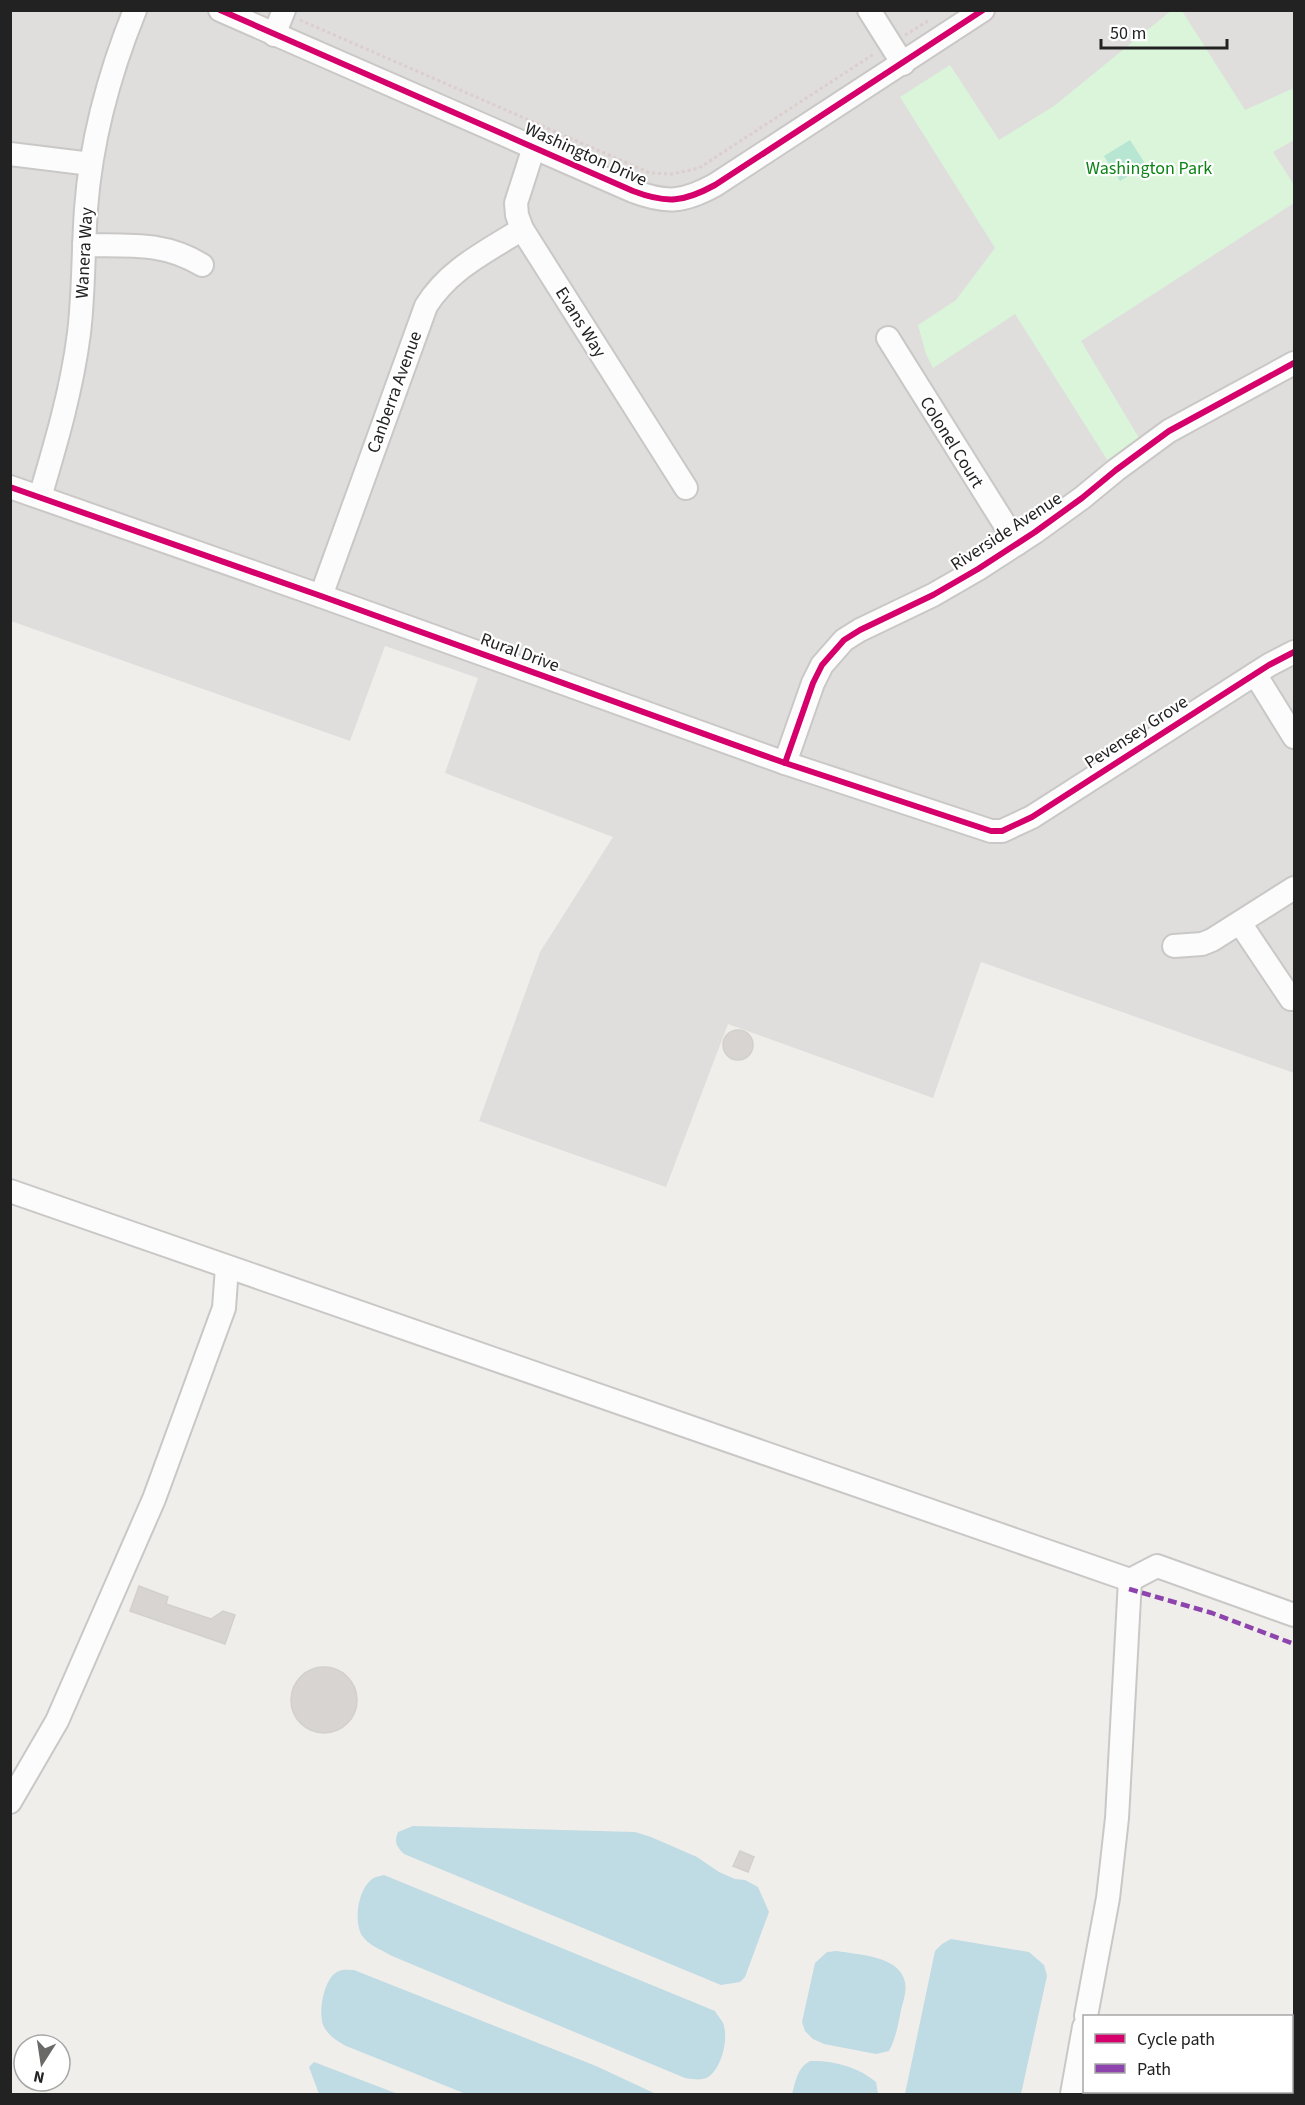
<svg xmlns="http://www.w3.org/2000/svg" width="1305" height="2105" font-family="'Source Sans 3',sans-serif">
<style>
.residential{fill:#dfdedc}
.park{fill:#daf5da}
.pitch{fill:#b7e6d2}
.water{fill:#bfdbe3}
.building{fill:#d7d4d2;stroke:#d3d0cc;stroke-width:1.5}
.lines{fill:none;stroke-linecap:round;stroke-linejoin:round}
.minor-casing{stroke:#c9c8c7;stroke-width:26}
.path{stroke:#dccecd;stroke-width:3;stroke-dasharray:3 3;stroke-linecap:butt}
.minor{stroke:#fdfcfc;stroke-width:22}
.quiet{stroke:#8e44ad;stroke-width:4.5;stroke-dasharray:9 4.5;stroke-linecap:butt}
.cycleway-casing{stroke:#fff;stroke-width:10}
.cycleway{stroke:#d6006c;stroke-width:6}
.labels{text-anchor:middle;stroke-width:4.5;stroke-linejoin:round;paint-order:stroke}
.street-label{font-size:18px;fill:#222;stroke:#fff}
.park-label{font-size:18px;fill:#0c8416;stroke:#fff}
</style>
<rect width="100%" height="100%" fill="#f0eeeb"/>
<path class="residential" d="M11,11h1283v1062l-313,-111 -48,136 -205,-74 -62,163 -187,-66 61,-169 73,-115 -168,-64 33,-95 -93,-32 -35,95 -339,-120z"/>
<path class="park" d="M1172,10l10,1 63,99 49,-22v52l-21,12 21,33v18l-213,138 58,97 -31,23 -93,-147 -82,54 -7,-14 -8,-29 38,-25 39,-52 -95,-151 50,-32 49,75 55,-34z"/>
<path class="pitch" d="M1130,140l16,25 -26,16 -16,-25z"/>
<g class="water">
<path d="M413,1826l222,6 16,5 46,20 22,15 16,7 10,1 13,7 11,25 -24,65 -5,5 -19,3 -317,-131c-8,-8 -10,-12 -6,-22z"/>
<path d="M384,1875l331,136c2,4 6,8 8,12 6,15 -1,45 -15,54 -6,4 -16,2 -23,1l-293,-122c-10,-6 -25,-11 -31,-22 -7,-15 -3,-43 10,-54 3,-3 9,-4 13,-5z"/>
<path d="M951,1939l78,13 15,13 3,11 -26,118h-116l30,-143 7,-7z"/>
<path d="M837,1951c21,4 62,4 68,31 2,9 -2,20 -4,28 -3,15 -5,28 -12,41l-13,3 -52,-10 -11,-5 -8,-8 -3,-9 13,-59 12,-11z"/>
<path d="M354,1970l242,96 60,28h-190l-120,-48c-9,-5 -17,-10 -22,-19 -7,-13 0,-51 15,-56 4,-2 11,-1 15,-1z"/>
<path d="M810,2061c22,-1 49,6 66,21l2,12h-86c4,-13 5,-26 18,-33z"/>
<path d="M314,2062l84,32h-79l-10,-27z"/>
</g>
<g class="building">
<circle cx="738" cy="1045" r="15"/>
<path d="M139,1586l29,11 -2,7 45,15 12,-8 12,4 -10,29 -95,-33z"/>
<circle cx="324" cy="1700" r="33"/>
<path d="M740,1851l14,6 -6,15 -15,-6z"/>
</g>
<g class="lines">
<defs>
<g id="minor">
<path d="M220,10l413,181c34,13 51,11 82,-6l268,-175"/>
<path d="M869,10l34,54"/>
<path d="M274,35l10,-25"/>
<path d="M534,147l-18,56 1,12 5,14 164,259"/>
<path d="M10,154l81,10"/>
<path d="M84,245c43,1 79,-4 118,20"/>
<path d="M888,338l129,206"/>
<path d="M10,487l311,109 464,167 206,68h11l30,-14 237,-152 25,-13"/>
<path d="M40,497c16,-54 32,-108 39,-164 5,-41 4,-83 7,-124 5,-68 23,-135 49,-199"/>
<path d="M321,596l105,-290c23,-37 60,-54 96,-77"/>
<path d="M1255,674l39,63"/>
<path d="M785,763l28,-80 9,-18 22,-25 16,-10 73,-35 45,-26 57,-37 47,-34 34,-28 53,-39 125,-68"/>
<path d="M1240,923l51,76"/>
<path d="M1174,946l28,-2 10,-4 82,-52"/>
<path d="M10,1191l1120,389 27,-14 137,49"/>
<path d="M10,1802l47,-81 97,-222 70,-191 3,-41"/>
<path d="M1086,2016l22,-118 9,-80 13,-238"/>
<path d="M1072,2094l12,-67"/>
</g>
</defs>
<use href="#minor" class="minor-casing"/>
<g class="path">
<path d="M300,20l350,153 22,1 27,-6 175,-114"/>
<path d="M905,35l23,-14"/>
</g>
<use href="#minor" class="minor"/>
<path class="quiet" d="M1129,1589l83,24 82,31"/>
<defs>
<g id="cycleway">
<path d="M220,10l413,181c34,13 51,11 82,-6l268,-175"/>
<path d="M10,487l311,109 464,167 206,68h11l30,-14 237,-152 25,-13"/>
<path d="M785,763l28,-80 9,-18 22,-25 16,-10 73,-35 45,-26 57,-37 47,-34 34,-28 53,-39 125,-68"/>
</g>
</defs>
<use href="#cycleway" class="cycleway-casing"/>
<use href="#cycleway" class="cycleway"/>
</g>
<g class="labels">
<g class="street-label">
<text transform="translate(586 154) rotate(24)" y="6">Washington Drive</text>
<text transform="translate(84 253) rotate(-87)" y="6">Wanera Way</text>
<text transform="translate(581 322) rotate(58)" y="6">Evans Way</text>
<text transform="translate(394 392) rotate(-70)" y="6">Canberra Avenue</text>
<text transform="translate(952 442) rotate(58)" y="6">Colonel Court</text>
<text transform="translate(1006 531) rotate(-33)" y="6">Riverside Avenue</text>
<text transform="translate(520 652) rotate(20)" y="6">Rural Drive</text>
<text transform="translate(1136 732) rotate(-33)" y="6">Pevensey Grove</text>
</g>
<g class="park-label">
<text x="1149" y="174">Washington Park</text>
</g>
</g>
<rect width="1305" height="2105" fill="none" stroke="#222222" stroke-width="24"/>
<rect x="1083" y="2015" width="210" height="78" fill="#ffffff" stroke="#a7a7a7" stroke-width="1.5"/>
<rect x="1095" y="2034" width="30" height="9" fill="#d6006c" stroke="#a7a7a7" stroke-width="1.5"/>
<text x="1137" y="2045" font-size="18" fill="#222222">Cycle path</text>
<rect x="1095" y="2064" width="30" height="9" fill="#8e44ad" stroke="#a7a7a7" stroke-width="1.5"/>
<text x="1137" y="2075" font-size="18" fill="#222222">Path</text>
<g transform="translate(42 2063) rotate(192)"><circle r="28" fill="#ffffff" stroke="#a7a7a7" stroke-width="1.5"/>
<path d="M0-4.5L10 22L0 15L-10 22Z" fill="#6a6968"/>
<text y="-9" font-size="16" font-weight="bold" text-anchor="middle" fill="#222222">N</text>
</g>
<path d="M1101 39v9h126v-9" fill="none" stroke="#222222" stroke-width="3"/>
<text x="1110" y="39" font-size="18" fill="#222222" stroke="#ffffff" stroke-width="4.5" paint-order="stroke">50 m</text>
</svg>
